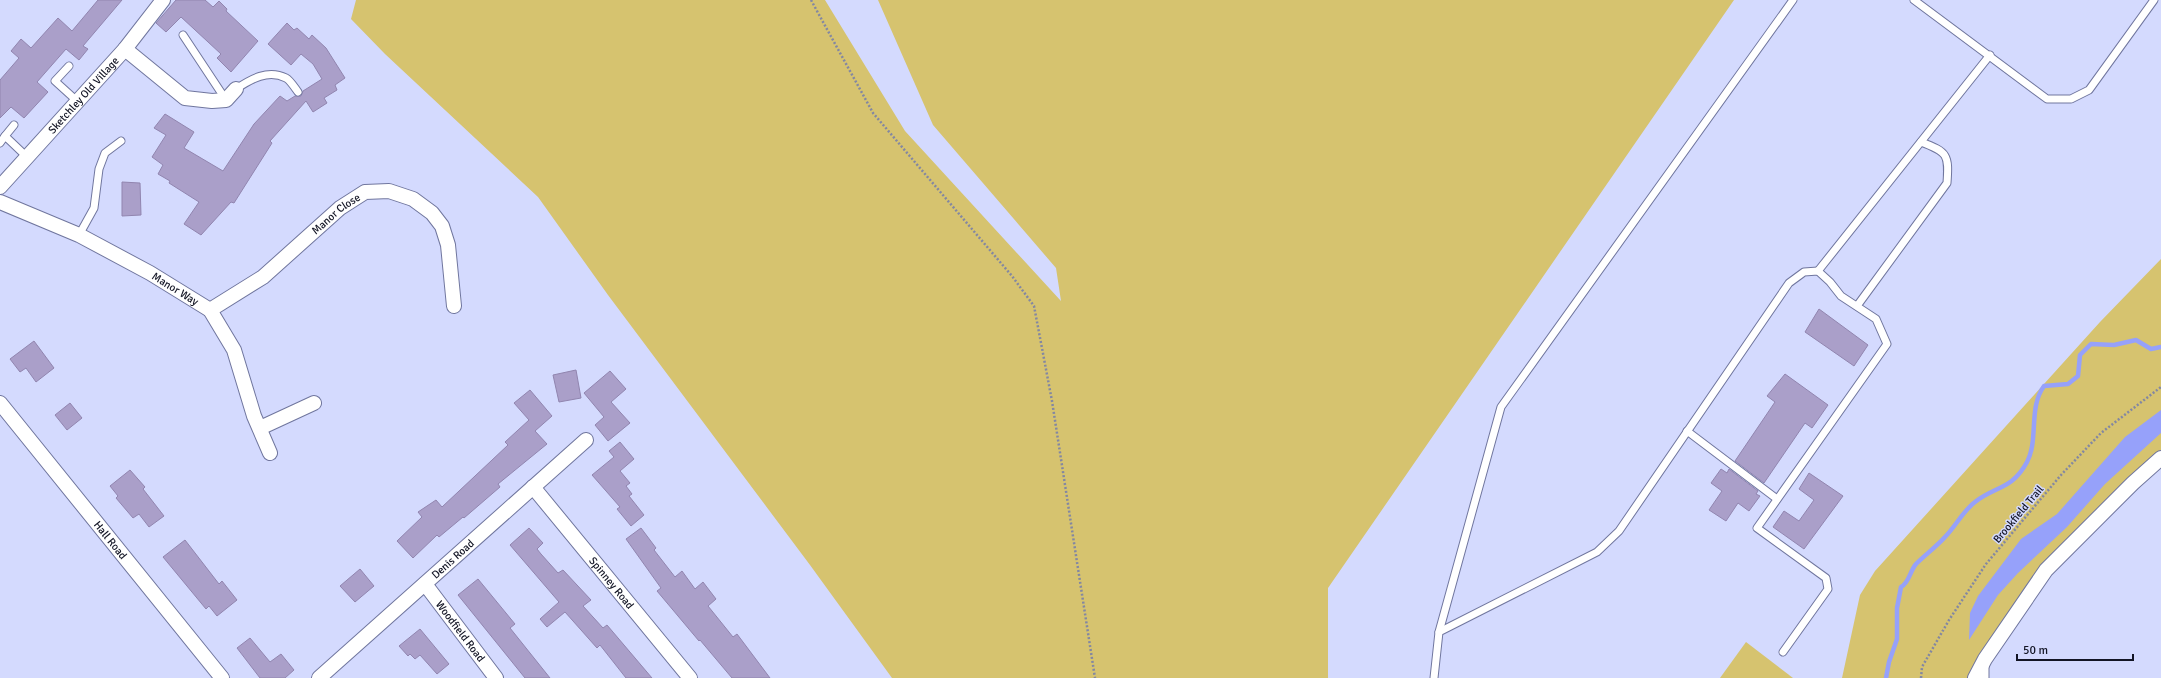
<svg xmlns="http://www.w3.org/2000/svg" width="2161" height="678" font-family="Signika,sans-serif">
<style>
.green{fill:#d6c36f}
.water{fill:#96a1fa}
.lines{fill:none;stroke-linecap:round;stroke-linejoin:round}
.stream{stroke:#96a1fa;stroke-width:4.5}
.building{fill:#aa9fc9;stroke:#9185af}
.lane-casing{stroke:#70769e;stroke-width:9}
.street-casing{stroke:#70769e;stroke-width:16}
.path{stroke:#8387a2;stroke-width:2.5;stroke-dasharray:2 2;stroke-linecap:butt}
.lane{stroke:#fff;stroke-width:7}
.street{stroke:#fff;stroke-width:14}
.labels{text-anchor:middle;stroke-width:3;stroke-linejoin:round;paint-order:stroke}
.street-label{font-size:11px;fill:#131525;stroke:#d4dafe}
</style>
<rect width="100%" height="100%" fill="#d4dafe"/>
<g class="green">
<path d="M356,0h469l80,131 156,170 -5,-33 -123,-143 -55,-125h856l-406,588v90h-436l-82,-113 -202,-270 -70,-98 -153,-143 -34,-35z"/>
<path d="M2161,259v199l-115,112 -71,108h-133l18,-83 15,-24 225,-249z"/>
<path d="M1746,642l47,36h-73z"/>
</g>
<path class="water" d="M2161,410v23l-56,51 -38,43 -49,46 -20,22 -29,45 1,-27 8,-17 43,-57 36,-25 68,-77z"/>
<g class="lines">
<path class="stream" d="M1886,678l3,-16 8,-23v-31l4,-21c8,-4 9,-16 15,-23 9,-9 20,-17 29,-27 10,-10 18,-26 30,-35 20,-16 37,-12 52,-40 12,-23 1,-54 17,-76l24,-2 10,-8 2,-21 11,-11 23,1 22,-5 15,9 10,-2"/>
</g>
<g class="building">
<path d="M98,0h24l-39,46 5,3 -9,11 -13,-11 -29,33 11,10 -24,26 -13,-11 -11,11v-38l19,-22 -8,-7 10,-12 10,9 27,-30 14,13z"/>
<path d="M176,0h29l8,7 6,-6 8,8 -1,2 32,30 -27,31 -14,-14 4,-4 -40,-37 -15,15 -10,-9z"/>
<path d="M287,23l7,7 3,-2 12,11 3,-4 14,13 19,30 -10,7 2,5 -13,8 3,5 -14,9 -7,-11 -36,40 2,2 -38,60 -3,-1 -30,33 -17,-11 15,-22 -30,-19 1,-2 -12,-7 5,-9 -11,-8 14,-22 -12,-7 11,-14 29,18 -10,16 39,23 31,-47 26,-28 7,5 8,-5h6l2,-5 19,-12 -9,-15 -12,-10 -10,11 -23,-21z"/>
<path d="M122,182l18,1 1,32 -19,1z"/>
<path d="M1819,309l49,36 -14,21 -49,-34z"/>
<path d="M34,341l20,27 -18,14 -10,-14 -6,4 -10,-13z"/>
<path d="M576,370l5,28 -22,4 -6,-27z"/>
<path d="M610,371l16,18 -15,13 19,21 -22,18 -13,-16 9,-8 -20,-24z"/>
<path d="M1785,374l43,31 -16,23 -7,-5 -41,60 -29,-22 40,-59 -8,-6z"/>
<path d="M530,390l22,26 -17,15 12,13 -49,40 2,3 -36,31 -1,-1 -24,20 -2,-2 -24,23 -16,-17 25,-24 -4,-5 18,-12 6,7 66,-62 -3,-3 24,-22 -15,-17z"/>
<path d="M70,403l12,15 -15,12 -12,-15z"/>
<path d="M620,442l14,17 -14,12 10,12 -4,3 6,8 -3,2 15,19 -13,11 -14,-17 3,-2 -28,-32 22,-18 -5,-6z"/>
<path d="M1721,469l6,4 2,-4 29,22 -2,3 4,2 -11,15 -11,-8 -12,18 -17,-11 13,-19 -11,-8z"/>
<path d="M130,470l15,17 -2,2 21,27 -15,11 -10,-13 -6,4 -17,-20 2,-2 -8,-10z"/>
<path d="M1809,473l34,23 -39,53 -31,-22 11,-16 15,10 15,-21 -15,-11z"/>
<path d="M529,528l14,15 -6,6 4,5 17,19 5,-3 28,30 -8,6 20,22 4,-3 45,53h-26l-26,-33 -3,3 -32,-36 -18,15 -7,-8 19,-17 -49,-57z"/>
<path d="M641,528l15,20 -2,2 21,27 7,-6 13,18 8,-7 13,17 -8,7 25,31 4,-3 33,44h-38l-32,-38 -1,1 -42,-50 4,-3 -35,-49z"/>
<path d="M185,540l34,44 3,-3 15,19 -20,16 -8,-10 -3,3 -43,-52z"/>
<path d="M360,569l14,17 -19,16 -15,-16z"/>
<path d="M478,579l37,45 -5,4 40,50h-25l-67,-83z"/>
<path d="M420,629l29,35 -12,10 -17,-19 -5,4 -5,-5 -2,2 -9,-10z"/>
<path d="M250,638l20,24 11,-8 13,16 -9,8h-25l-23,-30z"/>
</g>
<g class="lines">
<defs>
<g id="lane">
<path d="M1914,0l133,99h24l18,-9 65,-90"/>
<path d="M183,35l43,65"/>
<path d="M69,66l-14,15 22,20"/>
<path d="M236,89c15,-10 32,-20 50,-11 4,2 9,10 12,14"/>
<path d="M5,136l9,-11"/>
<path d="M0,143l5,-7 22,21"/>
<path d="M79,235l15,-27 5,-39 6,-16 16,-12"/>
<path d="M1818,271l172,-216"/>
<path d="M1857,306l90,-123c2,-28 1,-31 -26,-41"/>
<path d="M1687,431l90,68"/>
<path d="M1439,632l62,-225 292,-407"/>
<path d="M1985,665v13"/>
<path d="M1434,678l5,-46 158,-80 22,-21 170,-248 15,-11 14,-1 12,11 11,14 35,23 11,25 -130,184 69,50 2,11 -45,63"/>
</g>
<g id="street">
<path d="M125,49l60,49 27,3 14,-1 10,-11"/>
<path id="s1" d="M0,187l125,-138 38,-49"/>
<path id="s2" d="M0,202l79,33 71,38 60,37 24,40 20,66 16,37"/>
<path id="s3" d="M210,310l53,-33 77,-69 25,-16 24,-1 24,8 19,14 10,13 6,19 6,61"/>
<path id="s4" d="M0,403l222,275"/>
<path d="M260,428l54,-25"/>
<path id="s5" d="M533,487l157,191"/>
<path id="s6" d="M425,584l71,94"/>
<path id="s7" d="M319,678l267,-238"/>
<path d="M1975,678l10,-19 61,-89 87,-87 28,-25"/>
</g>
</defs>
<use href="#lane" class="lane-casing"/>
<use href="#street" class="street-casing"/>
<g class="path">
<path d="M811,0l62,113 139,163 22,30 18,95 43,277"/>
<path d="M1921,678l1,-11 27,-47 37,-56 75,-89 40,-42 60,-46"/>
</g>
<use href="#lane" class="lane"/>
<use href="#street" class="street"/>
</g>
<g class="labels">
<g class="street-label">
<text dy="4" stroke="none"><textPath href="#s1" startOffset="124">Sketchley Old Village</textPath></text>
<text dy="4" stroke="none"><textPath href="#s3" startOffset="159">Manor Close</textPath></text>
<text dy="4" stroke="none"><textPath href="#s2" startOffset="196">Manor Way</textPath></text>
<text transform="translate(2018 514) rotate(-50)" y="4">Brookfield Trail</text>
<text dy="4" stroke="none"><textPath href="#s4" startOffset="176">Hall Road</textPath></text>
<text dy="4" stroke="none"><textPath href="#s7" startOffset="179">Denis Road</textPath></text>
<text dy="4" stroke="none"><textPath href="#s5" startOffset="124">Spinney Road</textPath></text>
<text dy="4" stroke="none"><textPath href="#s6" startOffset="59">Woodfield Road</textPath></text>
</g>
</g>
<path d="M2017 654v6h116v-6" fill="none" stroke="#131525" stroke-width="2"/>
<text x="2023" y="654" font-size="12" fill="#131525" stroke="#d4dafe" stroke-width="3" paint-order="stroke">50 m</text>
</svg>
